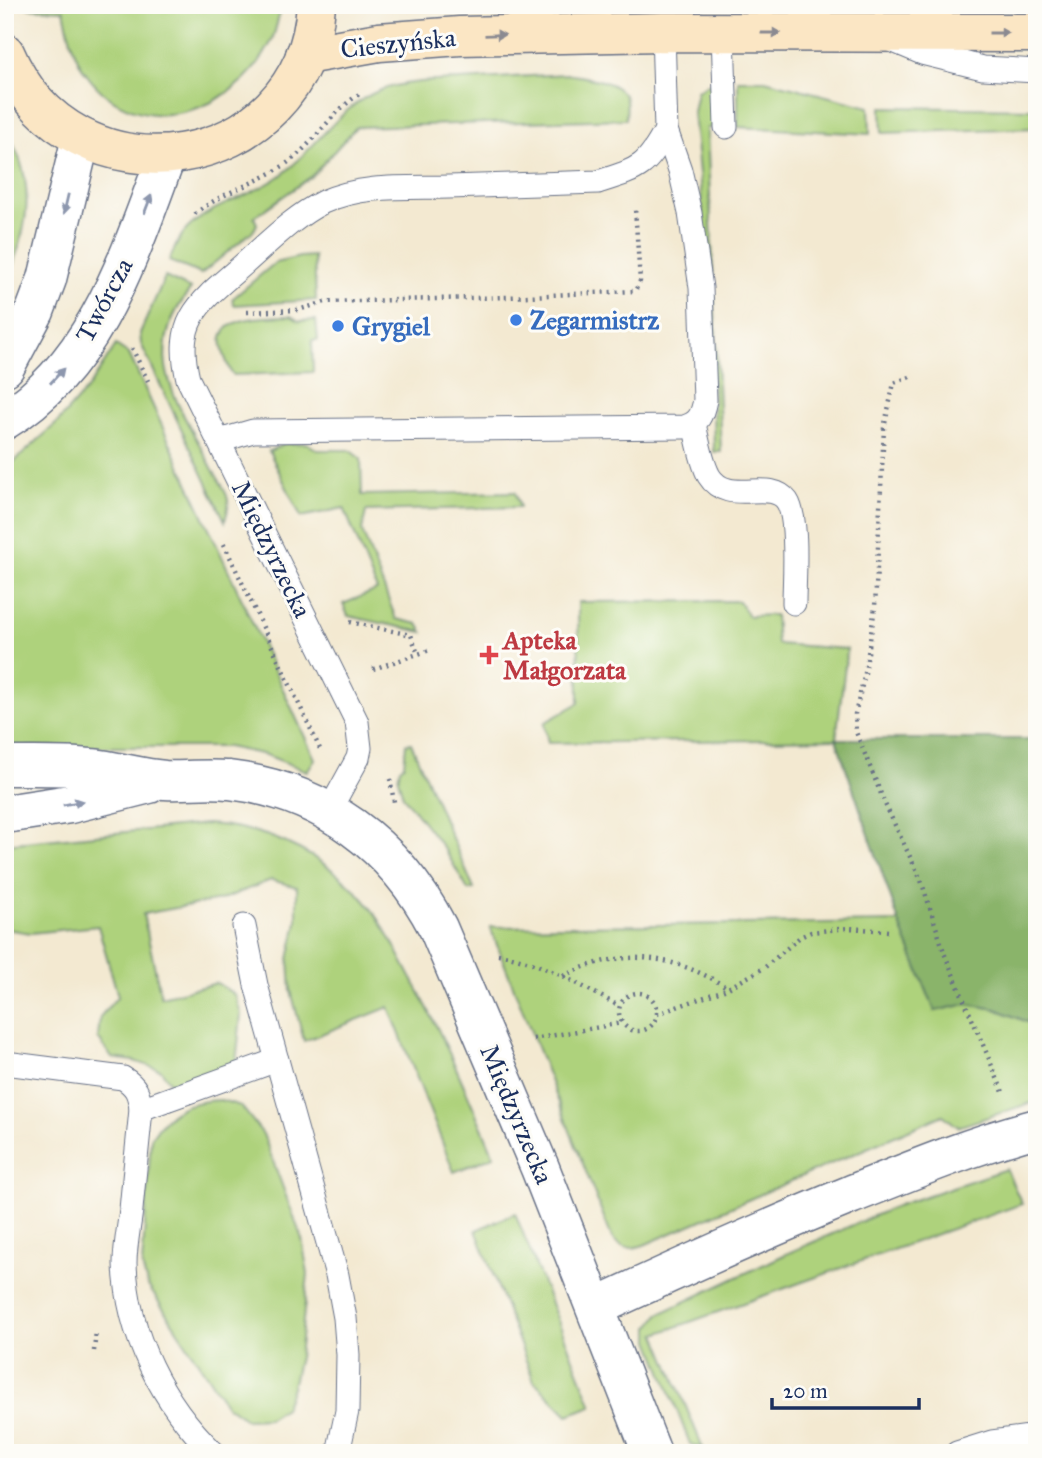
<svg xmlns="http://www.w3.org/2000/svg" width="1042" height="1458" font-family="'IM FELL Great Primer',serif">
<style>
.green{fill:#aed27b;stroke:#64806c;stroke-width:2}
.forest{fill:#8ab46b;stroke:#527264;stroke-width:2}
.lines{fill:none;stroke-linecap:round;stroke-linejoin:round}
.lane-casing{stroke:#677086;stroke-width:25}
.street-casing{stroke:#677086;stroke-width:41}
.secondary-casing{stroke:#677086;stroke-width:41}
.path{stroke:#677086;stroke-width:4.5;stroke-dasharray:2 5;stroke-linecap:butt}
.lane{stroke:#fff;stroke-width:23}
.street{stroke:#fff;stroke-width:38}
.secondary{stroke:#fbe6c4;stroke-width:38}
.oneway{fill:#8b8a91}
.oneway2{fill:#8d97ae}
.shop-dot{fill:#3f7fe0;stroke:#fdfcf7;stroke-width:2.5}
.health-dot{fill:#e0444e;stroke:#fdfcf7;stroke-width:2.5}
.labels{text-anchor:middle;stroke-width:6;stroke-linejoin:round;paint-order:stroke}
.street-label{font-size:26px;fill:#1b2f5e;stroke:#fdfcf7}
.shop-label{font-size:26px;font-weight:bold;fill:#366cbe;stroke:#fdfcf7;text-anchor:start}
.health-label{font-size:26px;font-weight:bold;fill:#be3a42;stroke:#fdfcf7;text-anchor:start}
</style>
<rect width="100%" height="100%" fill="#fdfcf7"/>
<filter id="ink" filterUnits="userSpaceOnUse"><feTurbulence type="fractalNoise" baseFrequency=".0143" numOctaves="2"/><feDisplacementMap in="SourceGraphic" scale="14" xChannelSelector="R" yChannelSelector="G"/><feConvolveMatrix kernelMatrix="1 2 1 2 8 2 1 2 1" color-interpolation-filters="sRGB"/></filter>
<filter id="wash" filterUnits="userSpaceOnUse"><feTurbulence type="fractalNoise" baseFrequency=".00686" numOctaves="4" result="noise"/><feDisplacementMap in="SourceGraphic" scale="28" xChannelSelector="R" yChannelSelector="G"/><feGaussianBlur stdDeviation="1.57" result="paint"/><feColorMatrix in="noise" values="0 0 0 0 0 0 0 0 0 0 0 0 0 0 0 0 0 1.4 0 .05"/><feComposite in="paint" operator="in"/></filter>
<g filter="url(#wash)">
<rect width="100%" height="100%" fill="#f3e9d1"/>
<g class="green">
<path d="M29,5h252c-3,14 -5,29 -12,41 -35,67 -131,99 -182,29 -14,-19 -18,-41 -23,-65l-36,-2z"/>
<path d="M567,74c17,3 50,6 58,23 3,7 1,15 1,22l-270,8 -44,49 -58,41 3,7 -3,6 -53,44 -32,-13c5,-11 9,-23 18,-32 28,-27 63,-31 93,-53 33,-24 61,-72 101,-86 25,-9 53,-9 79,-10 36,-2 72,-4 107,-6z"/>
<path d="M738,80h27l104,27 1,27 -132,-7z"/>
<path d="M708,84l4,2 4,41 -9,1 14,324h-7l-3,-156 -18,-184 4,-21z"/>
<path d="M881,107l156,2v19l-155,5z"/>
<path d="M12,142c27,50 12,96 -7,145v-138z"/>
<path d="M314,256l2,44 -82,5 -2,-6 43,-36 25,-6z"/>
<path d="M165,277l26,12c-54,66 -12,115 20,177 5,10 15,23 17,34 2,6 -2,15 -3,21l-84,-177 -1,-11z"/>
<path d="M291,316l8,5 17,-1 2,20h-6l1,32 -79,3 -3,-2c-3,-9 -8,-18 -9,-27 -6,-32 49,-29 69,-30z"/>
<path d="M116,345l13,9 186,405 -8,12 -41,-16 -39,-8h-222v-277l52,-47 31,-35z"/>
<path d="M307,443l10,7h32l12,9 1,36 153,-3 5,15 -154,4 -4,20 34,88 22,5 5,8 -75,-16 -5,-12 34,-14 -33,-82 -43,9 -32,-66 15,-7z"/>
<path d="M738,601l11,15 26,-1 2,29 70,5 -11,90 -288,4 -4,-20 35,-20 -1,-101z"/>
<path d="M411,743l63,146 -6,1 -23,-40 -42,-54 -5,-17 2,-11 4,-3 2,-21z"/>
<path d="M207,824c64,3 128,36 166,87 16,21 27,47 40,70 31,56 56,116 81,175l-40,16 -65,-165 -85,34 -13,-50 -2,-32 8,-37v-35l-26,-7 -51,20 -77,14 18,83 56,-14 18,12 6,19 -5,50 -63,22 -12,-16 -27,-9 -22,-3 -14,-20 2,-21 18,-21 -20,-70 -67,7 -26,-4v-85z"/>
<path d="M899,922l36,89 31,-7 30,5 41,17v75l-79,26 -15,-12 -299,130c-15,5 -22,4 -32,-7l-122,-311z"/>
<path d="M221,1100l20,6 22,28 39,105 6,35 -9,83 -7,30 -8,21 -15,10 -23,1 -19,-13 -80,-122 -5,-18 9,-128c18,-29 36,-37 70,-38z"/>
<path d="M1006,1169l16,35 -366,130 47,114 -13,-4 -40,-104v-13l9,-13 127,-60 113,-49z"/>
<path d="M515,1213l77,193 -24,9 -34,-34 -58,-151z"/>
</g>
<path class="forest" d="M836,739h201v287l-41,-17 -29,-5 -32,7 -36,-89z"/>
</g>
<g filter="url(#ink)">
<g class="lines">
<defs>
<g id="lane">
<path d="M723,32l3,95"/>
<path d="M891,40l31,13 61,15 54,3"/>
<path d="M694,424c4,17 7,37 15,52 19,31 61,1 78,25 12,18 7,79 7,102"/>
<path d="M219,441l34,-10 431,-4c15,-4 18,-12 21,-27l-4,-112 -11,-75 -10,-43 -14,-40 -3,-98"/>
<path d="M329,811l29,-53 2,-10 -3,-26 -169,-343c-13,-56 7,-73 48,-108 27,-23 55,-53 87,-69 40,-18 84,-14 126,-15 50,-2 100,-3 149,-5 41,-13 48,-14 68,-52"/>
<path d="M244,926l12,59 81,290 8,43 3,37 -1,56 -9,42"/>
<path d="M5,1063l118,15c13,8 16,15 18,31 -3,33 -7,67 -10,101 -2,17 -6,36 -6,53 2,72 38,141 89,190"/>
<path d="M141,1109l136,-49"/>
<path d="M957,1453l35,-11 45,-6"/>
</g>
<g id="street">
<path d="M5,367l30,-56 12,-32 34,-141"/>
<path d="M5,420c92,-55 126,-170 162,-265"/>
<path d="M5,766c29,0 58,-1 86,2 24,2 49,10 74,12 21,1 42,-2 64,0 94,11 166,65 209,148l102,240 112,285"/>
<path d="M5,814l65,-10 79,-20"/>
<path d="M596,1307c84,-39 168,-77 254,-112 62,-25 123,-50 187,-67"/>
</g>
<g id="secondary">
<path d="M5,53c67,159 300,123 311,-48"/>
<path d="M305,55l74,-13 81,-6 203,-4 374,1"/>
</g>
</defs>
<use href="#lane" class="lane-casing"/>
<use href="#street" class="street-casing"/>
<use href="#secondary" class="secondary-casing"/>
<g class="path">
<path d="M195,214c27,-23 66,-31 95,-53 26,-20 42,-50 71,-68"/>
<path d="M247,312l51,-2 27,-8 184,-5 126,-6 5,-10 -5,-73"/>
<path d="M132,348l16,33"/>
<path d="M910,377l-16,6 -10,45 -9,179 -10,66 -10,41 1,18 29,72 36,76 24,75 58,137"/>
<path d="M224,544l96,205"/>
<path d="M350,622l61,13 7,19 12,-4"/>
<path d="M373,669l45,-15"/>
<path d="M390,779l4,23"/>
<path d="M498,954c43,7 83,32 121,52"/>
<path d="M563,976c59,-29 110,-22 165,12l36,-20 36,-31 11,-5 38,-4 39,3"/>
<circle cx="638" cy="1012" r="19"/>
<path d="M657,1014l70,-25"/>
<path d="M533,1039l89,-16"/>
<path d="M94,1351l2,-20"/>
</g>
<use href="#lane" class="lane"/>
<use href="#street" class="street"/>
<use href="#secondary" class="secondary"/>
</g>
<defs><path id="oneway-solid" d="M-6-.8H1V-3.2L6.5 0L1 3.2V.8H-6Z" transform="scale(1.75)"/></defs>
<g class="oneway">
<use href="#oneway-solid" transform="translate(771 33)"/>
<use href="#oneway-solid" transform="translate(999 33)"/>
<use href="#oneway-solid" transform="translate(495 35) rotate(-2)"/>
</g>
<g class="oneway2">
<use href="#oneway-solid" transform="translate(66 204) rotate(103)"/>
<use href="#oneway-solid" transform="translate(148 204) rotate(-69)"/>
<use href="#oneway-solid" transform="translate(57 376) rotate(-48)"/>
<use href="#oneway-solid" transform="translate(73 803) rotate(-12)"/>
</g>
</g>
<g class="shop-dot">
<circle cx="516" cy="320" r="7"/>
<circle cx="338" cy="326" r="7"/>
</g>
<path class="health-dot" d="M485.5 644.5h7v7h7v7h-7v7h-7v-7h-7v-7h7z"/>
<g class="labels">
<g class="street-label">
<text transform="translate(398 43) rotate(-6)" y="9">Cieszyńska</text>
<text transform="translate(104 300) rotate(-62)" y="9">Twórcza</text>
<text transform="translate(272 549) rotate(64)" y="9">Międzyrzecka</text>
<text transform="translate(517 1114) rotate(67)" y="9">Międzyrzecka</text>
</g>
<g class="shop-label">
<text x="530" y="329">Zegarmistrz</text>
<text x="352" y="335">Grygiel</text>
</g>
<g class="health-label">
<text x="503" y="649">Apteka<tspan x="503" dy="30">Małgorzata</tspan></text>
</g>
</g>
<rect width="1042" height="1458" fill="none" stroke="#fdfcf7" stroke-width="28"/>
<path d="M772 1398v10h147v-10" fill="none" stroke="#1b2f5e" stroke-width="3.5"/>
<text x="783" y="1398" font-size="21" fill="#1b2f5e" stroke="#fdfcf7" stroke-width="5" paint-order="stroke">20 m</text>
</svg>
